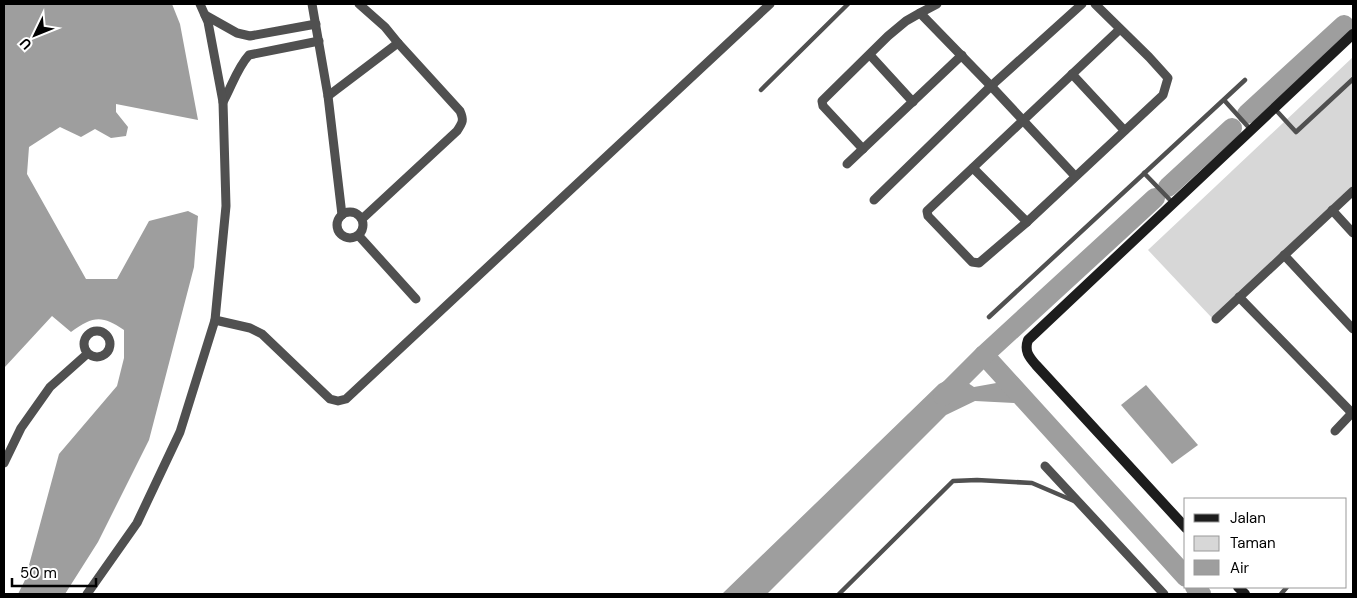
<svg xmlns="http://www.w3.org/2000/svg" width="1357" height="598" font-family="'DM Sans',sans-serif">
<style>
.green{fill:#d7d7d7}
.water{fill:#9e9e9e}
.lines{fill:none;stroke-linecap:round;stroke-linejoin:round}
.river{stroke:#9e9e9e;stroke-width:20}
.lane{stroke:#505050;stroke-width:4.5}
.street{stroke:#505050;stroke-width:9}
.secondary{stroke:#1d1d1d;stroke-width:10}
</style>
<rect width="100%" height="100%" fill="#fff"/>
<path class="green" d="M1353,57v128l-141,133 -64,-68z"/>
<g class="water">
<path d="M4,4h168l8,20 18,96 -82,-16v8l12,15 -2,9 -15,2 -16,-9 -14,8 -21,-10 -31,20 -2,27 59,105h31l32,-58 39,-10 10,5 -4,51 -45,173 -51,102 -33,52h-47l7,-14 34,-126 58,-68 7,-28v-28c-22,-15 -31,-14 -53,2l-19,-16 -48,52z"/>
<path d="M1012,372l15,16 -13,15 -39,-2 -29,14 -179,179h-45l217,-210 17,-9 18,12 28,-5z"/>
<path d="M1146,385l52,60 -26,19 -51,-59z"/>
</g>
<g class="lines">
<g class="river">
<path d="M1247,114l97,-89"/>
<path d="M1168,187l64,-59"/>
<path d="M984,355l202,222"/>
<path d="M943,396l41,-41 171,-157"/>
<path d="M1195,587l6,7"/>
</g>
<g class="lane">
<path d="M761,90l87,-86"/>
<path d="M1224,100l27,30"/>
<path d="M1274,108l22,24 57,-53"/>
<path d="M1144,173l29,30"/>
<path d="M989,317l256,-237"/>
<path d="M839,594l114,-113 24,-1 55,3 42,18"/>
<path d="M1281,594l6,-7"/>
</g>
<g class="street">
<path d="M312,4l16,92 14,119"/>
<path d="M1095,4l54,53 19,21 -5,17 -136,127 -48,41 -7,-1 -44,-46 -1,-5 193,-182"/>
<path d="M920,13l17,-9"/>
<path d="M205,15l32,18 13,3 66,-12"/>
<path d="M870,55l43,47"/>
<path d="M1072,74l52,56"/>
<path d="M328,96l70,-53 -13,-16 -26,-23"/>
<path d="M223,102c9,-16 14,-34 26,-47l70,-14"/>
<path d="M863,149l-40,-43 -1,-5 66,-65 18,-15 14,-8 71,73 84,90"/>
<path d="M847,164l115,-109"/>
<path d="M973,168l54,54"/>
<path d="M874,200l117,-114 91,-82"/>
<path d="M1332,210l21,23"/>
<circle cx="350" cy="225" r="13"/>
<path d="M362,219l95,-88c6,-9 7,-11 3,-20l-62,-68"/>
<path d="M359,236l57,63"/>
<path d="M1284,255l69,74"/>
<path d="M1239,297l113,116 1,-1"/>
<path d="M1216,319l137,-128"/>
<path d="M215,320l35,8 12,6 68,65 8,2 8,-2 424,-395"/>
<circle cx="97" cy="344" r="13"/>
<path d="M1335,431l17,-18"/>
<path d="M4,463l17,-35 29,-41 37,-33"/>
<path d="M1045,466l119,128"/>
<path d="M87,594l50,-71 43,-91 35,-112 11,-114 -3,-104 -15,-80 -8,-18"/>
</g>
<g class="secondary">
<path d="M1186,528l-150,-163c-7,-8 -12,-14 -8,-25l325,-306"/>
<path d="M1238,587l7,7"/>
</g>
</g>
<rect width="1357" height="598" fill="none" stroke="#000000" stroke-width="10"/>
<rect x="1184" y="498" width="162" height="90" fill="#ffffff" stroke="#999999"/>
<rect x="1194" y="514" width="25" height="8" fill="#1d1d1d" stroke="#999999"/>
<text x="1230" y="523" font-size="15" fill="#000000">Jalan</text>
<rect x="1194" y="536" width="25" height="15" fill="#d7d7d7" stroke="#999999"/>
<text x="1230" y="548" font-size="15" fill="#000000">Taman</text>
<rect x="1194" y="560" width="25" height="15" fill="#9e9e9e" stroke="#999999"/>
<text x="1230" y="573" font-size="15" fill="#000000">Air</text>
<g transform="translate(35 35) rotate(227)" stroke="#ffffff" stroke-width="4" paint-order="stroke">
<path d="M0-4L9 19L0 12L-9 19Z" fill="#000000"/>
<text y="-8" font-size="14" font-weight="bold" text-anchor="middle" fill="#000000">U</text>
</g>
<path d="M12 578v8h84v-8" fill="none" stroke="#000000" stroke-width="2.5"/>
<text x="20" y="578" font-size="15" fill="#000000" stroke="#ffffff" stroke-width="4" paint-order="stroke">50 m</text>
</svg>
